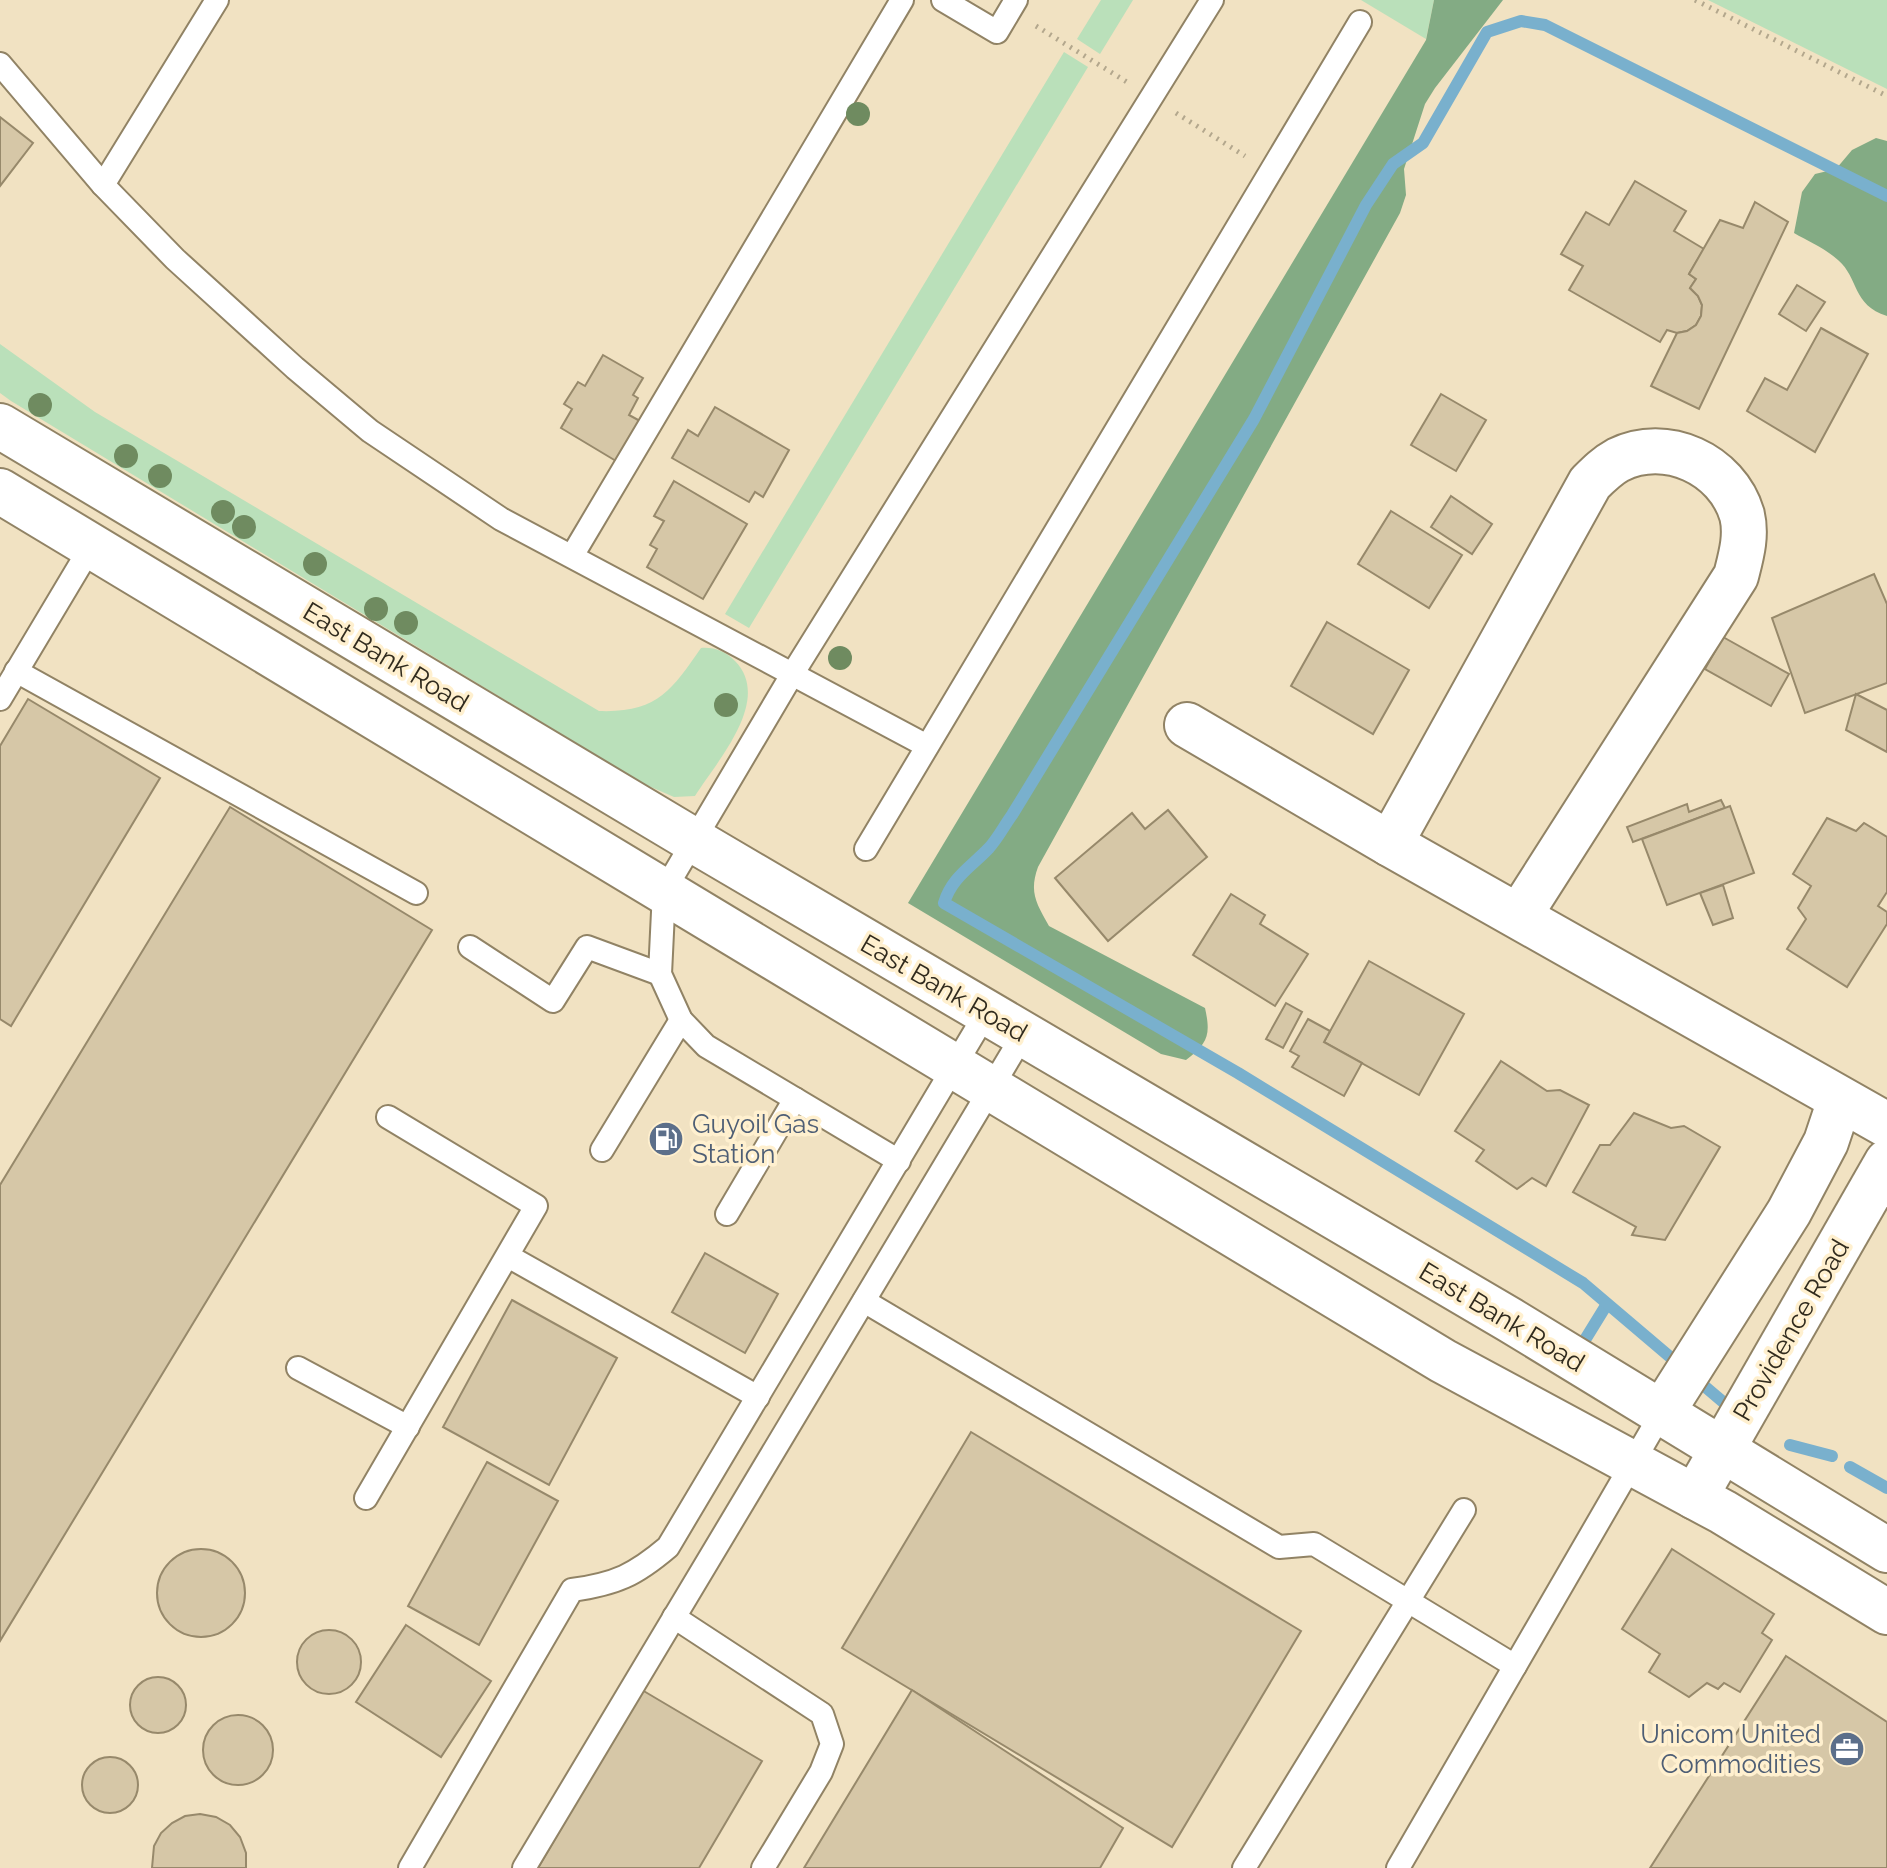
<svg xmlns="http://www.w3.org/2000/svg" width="1887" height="1868" font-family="Raleway,sans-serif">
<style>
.green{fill:#bae0ba}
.forest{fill:#83ab84}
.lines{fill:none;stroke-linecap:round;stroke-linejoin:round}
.stream{stroke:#79b0cd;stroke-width:12}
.building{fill:#d6c7a7;stroke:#97896b;stroke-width:2}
.service-casing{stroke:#918365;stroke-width:26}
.minor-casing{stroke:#918365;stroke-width:48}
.tertiary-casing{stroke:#918365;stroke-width:48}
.primary-casing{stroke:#918365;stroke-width:48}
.path{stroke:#b3a78d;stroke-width:5;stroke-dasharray:2 6;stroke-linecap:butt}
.service{stroke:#fff;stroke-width:22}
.minor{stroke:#fff;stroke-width:44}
.tertiary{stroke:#fff;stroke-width:44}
.primary{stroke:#fff;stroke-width:44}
.tree{fill:#6f8b60}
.labels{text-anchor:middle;stroke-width:7;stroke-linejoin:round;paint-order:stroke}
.street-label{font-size:26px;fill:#312b1e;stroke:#fff0cf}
.service-label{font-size:26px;fill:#4e5e75;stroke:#fff0cf;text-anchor:start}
</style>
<rect width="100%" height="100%" fill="#f1e2c2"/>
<g class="green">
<path d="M1101,0h32l-33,54 -23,-15z"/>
<path d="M1361,0h73l-8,39z"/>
<path d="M1708,0h179v89z"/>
<path d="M1064,52l24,15 -339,561 -24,-14z"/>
<path d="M0,344l95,68 504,299c58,2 72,-20 102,-63 13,-1 24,3 34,13 38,39 -18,100 -40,135l-21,1 -30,-13 -633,-383 -11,-8z"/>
</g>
<g class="forest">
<path d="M1434,0h69l-68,88 -10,16 -21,65 2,26 -6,18 -362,654c-9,25 -2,36 11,59l156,82c6,27 3,35 -19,52l-25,-6 -253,-151 518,-863z"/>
<path d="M1876,138l11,3v175c-35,-11 -28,-38 -49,-56 -12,-11 -30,-19 -44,-27l8,-41 13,-18 21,-5 16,-19z"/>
</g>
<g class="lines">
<g class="stream">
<path d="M1583,1343l24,-39"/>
<path d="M1729,1407l-146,-124 -345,-210 -294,-170c8,-26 27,-36 45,-55 9,-10 15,-22 23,-33l242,-396 112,-214 27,-41 30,-21 64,-111 34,-11 24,4 342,171"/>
<path d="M1790,1445l42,11"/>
<path d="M1850,1467l37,21"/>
</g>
</g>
<g class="building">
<path d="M0,117l33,26 -33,43z"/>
<path d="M1635,181l51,30 -12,20 30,18 -15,25 7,5 -6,9 8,8 4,9 -1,11 -5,9 -9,6 -10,2 -10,-3 -7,12 -91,-52 14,-24 -22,-12 25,-42 23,13z"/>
<path d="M1755,202l33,20 -89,187 -48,-23 26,-53 10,-2 9,-6 5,-9 1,-11 -4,-9 -8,-8 6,-9 -7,-5 31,-54 23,8z"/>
<path d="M1797,285l28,17 -19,29 -27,-17z"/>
<path d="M1821,328l47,26 -53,98 -68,-41 18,-33 22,12z"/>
<path d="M603,355l40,23 -10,17 5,3 -9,17 11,6 -24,40 -55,-33 11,-19 -8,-5 14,-22 7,4z"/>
<path d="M1441,394l45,26 -30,51 -45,-26z"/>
<path d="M715,407l74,43 -26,47 -8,-5 -6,10 -77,-44 16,-28 10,6z"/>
<path d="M674,481l73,43 -44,75 -56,-32 10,-18 -7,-4 14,-24 -10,-5z"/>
<path d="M1451,496l41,28 -20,30 -41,-27z"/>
<path d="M1391,511l71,44 -33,53 -71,-44z"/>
<path d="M1874,574l13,30v79l-82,30 -33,-95z"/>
<path d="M1327,622l82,48 -36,64 -82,-48z"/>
<path d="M1723,637l66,37 -18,32 -66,-37z"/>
<path d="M1856,694l31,16v42l-41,-22z"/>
<path d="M28,699l132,79 -149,248 -11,-7v-273z"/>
<path d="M1721,800l4,8 -92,34 -6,-15 60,-23 2,8z"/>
<path d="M1730,806l24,67 -87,32 -25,-66z"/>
<path d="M230,807l202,123 -432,711v-456z"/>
<path d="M1168,810l39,47 -99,84 -53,-63 77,-65 13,16z"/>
<path d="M1827,818l29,13 8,-8 23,14v55l-9,14 9,6v12l-40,63 -60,-38 19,-30 -8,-11 13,-22 -18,-12z"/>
<path d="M1723,885l10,33 -20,7 -13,-32z"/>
<path d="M1231,894l34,21 -5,9 48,30 -33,52 -82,-51z"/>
<path d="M1369,961l95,53 -45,81 -95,-53z"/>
<path d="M1286,1003l16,9 -19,36 -17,-9z"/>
<path d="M1308,1019l22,12 -6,11 38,21 -18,33 -52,-29 7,-11 -9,-5z"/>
<path d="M1501,1061l46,30 13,-1 29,15 -43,81 -14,-8 -15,11 -41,-28 8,-11 -29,-19z"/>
<path d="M1634,1113l37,15 13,-2 36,21 -55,93 -33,-5 4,-8 -63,-35 27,-47h10z"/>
<path d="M705,1253l73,41 -33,59 -73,-41z"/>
<path d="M512,1300l105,58 -68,127 -106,-58z"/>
<path d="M971,1432l330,199 -129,216 -330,-199z"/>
<path d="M487,1462l71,39 -79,144 -71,-39z"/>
<path d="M1672,1549l102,65 -12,19 10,7 -32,52 -16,-9 -6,6 -11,-6 -18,14 -40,-25 11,-18 -38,-25z"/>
<circle cx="201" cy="1593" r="44"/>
<path d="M406,1625l85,56 -50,76 -85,-55z"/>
<circle cx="329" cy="1662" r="32"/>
<path d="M1786,1656l101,66v146h-237z"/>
<circle cx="158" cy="1705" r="28"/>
<path d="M642,1690l120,71 -63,107h-161z"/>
<path d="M912,1690l211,138 -23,40h-296z"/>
<circle cx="238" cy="1750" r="35"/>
<circle cx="110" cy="1785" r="28"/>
<path d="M200,1814l16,3 14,8 10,12 6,16v15h-94l2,-22 7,-13 11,-10 13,-7z"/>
</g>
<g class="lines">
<defs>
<g id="service">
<path d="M943,0l54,32 19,-32"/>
<path d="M0,64l103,121 72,74 120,109 75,63 131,88 426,227"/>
<path d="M103,185l114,-185"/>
<path d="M572,556l330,-556"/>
<path d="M16,671l400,222"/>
<path d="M0,699l92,-154"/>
<path d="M866,849l494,-827"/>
<path d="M470,947l83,54 34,-54 73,27"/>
<path d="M602,1150l79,-130"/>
<path d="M899,1161l-193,-115 -25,-26 -21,-46 4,-83 129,-218 419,-673"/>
<path d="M727,1214l68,-115"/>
<path d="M508,1256l250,141"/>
<path d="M864,1301l415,246 35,-3 201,122"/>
<path d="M298,1368l110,59"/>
<path d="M366,1498l170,-292 -148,-89"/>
<path d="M674,1617l148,97 10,30 -11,28 -58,96"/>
<path d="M410,1868l162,-278c44,-6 63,-15 96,-43l318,-534"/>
<path d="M524,1868l499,-833"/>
<path d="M1244,1868l220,-358"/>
<path d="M1398,1868l263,-454"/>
</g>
<g id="minor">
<path d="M1187,725l203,119 497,281"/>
<path d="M1390,844l200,-361c9,-9 17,-17 28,-23 48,-24 109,4 124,55 5,21 -1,41 -6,61l-217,340"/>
<path d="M1661,1414l128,-202 37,-70 14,-42"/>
</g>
<path id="tertiary" d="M1695,1497l192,-335"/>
<g id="primary">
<path d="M0,426l693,414 817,480 377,230"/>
<path d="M0,491l1443,870 280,151 164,100"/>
</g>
</defs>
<use href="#service" class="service-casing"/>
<use href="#minor" class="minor-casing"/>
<use href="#tertiary" class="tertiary-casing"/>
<use href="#primary" class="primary-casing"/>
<g class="path">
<path d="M1695,0l192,96"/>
<path d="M1036,26l91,56"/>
<path d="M1176,113l69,43"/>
</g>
<use href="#service" class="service"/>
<use href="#minor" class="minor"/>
<use href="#tertiary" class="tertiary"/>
<use href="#primary" class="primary"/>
</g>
<g class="tree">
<circle cx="858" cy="114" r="12"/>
<circle cx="40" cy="405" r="12"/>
<circle cx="126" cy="456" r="12"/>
<circle cx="160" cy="476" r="12"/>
<circle cx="223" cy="512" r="12"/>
<circle cx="244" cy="527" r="12"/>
<circle cx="315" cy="564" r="12"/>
<circle cx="376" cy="609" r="12"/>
<circle cx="406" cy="623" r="12"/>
<circle cx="840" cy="658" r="12"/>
<circle cx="726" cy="705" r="12"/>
</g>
<defs>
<symbol id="fuel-disc" viewBox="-11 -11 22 22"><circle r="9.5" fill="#5c6f8a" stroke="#fff0cf"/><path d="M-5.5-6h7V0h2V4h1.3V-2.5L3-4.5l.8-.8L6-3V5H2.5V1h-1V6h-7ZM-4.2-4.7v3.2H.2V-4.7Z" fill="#fff"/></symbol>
<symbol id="office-disc" viewBox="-11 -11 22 22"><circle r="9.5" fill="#5c6f8a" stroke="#fff0cf"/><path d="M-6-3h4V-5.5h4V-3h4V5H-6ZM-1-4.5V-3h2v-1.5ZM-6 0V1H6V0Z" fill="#fff"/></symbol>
</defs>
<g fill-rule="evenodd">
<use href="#fuel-disc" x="646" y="1119" width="40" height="40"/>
<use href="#office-disc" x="1827" y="1729" width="40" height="40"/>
</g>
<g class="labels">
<g class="street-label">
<text transform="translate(386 657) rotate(31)" y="9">East Bank Road</text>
<text transform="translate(944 988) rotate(30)" y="9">East Bank Road</text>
<text transform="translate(1502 1317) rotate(31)" y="9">East Bank Road</text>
<text transform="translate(1791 1330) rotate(-60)" y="9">Providence Road</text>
</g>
<g class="service-label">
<text x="692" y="1133">Guyoil Gas<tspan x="692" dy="30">Station</tspan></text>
<text x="1821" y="1743" text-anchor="end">Unicom United<tspan x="1821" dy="30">Commodities</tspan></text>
</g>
</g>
</svg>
